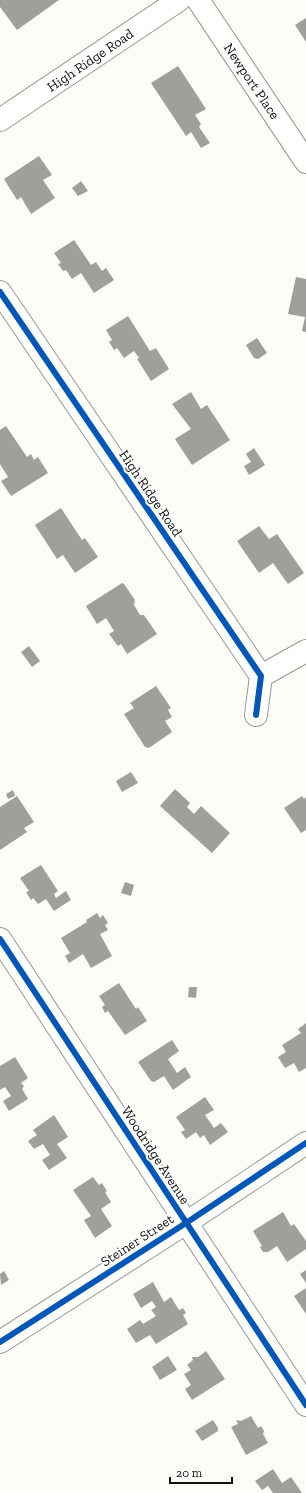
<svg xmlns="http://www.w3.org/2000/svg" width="306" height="1493" font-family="'Zilla Slab',serif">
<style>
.building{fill:#a19f9c}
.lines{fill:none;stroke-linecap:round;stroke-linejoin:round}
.minor-casing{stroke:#979795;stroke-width:24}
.minor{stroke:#fffffe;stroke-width:22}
.cycleway-casing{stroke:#fff;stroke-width:8}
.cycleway{stroke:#0057b8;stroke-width:6}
.labels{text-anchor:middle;stroke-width:4;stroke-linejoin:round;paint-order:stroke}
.street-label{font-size:14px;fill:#111;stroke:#fff}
</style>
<rect width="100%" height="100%" fill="#fdfcf7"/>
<g class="building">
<path d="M0,0h59l-42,30 -17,-23z"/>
<path d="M306,18v24l-11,-17z"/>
<path d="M178,66l28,43 -11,6 6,9 -2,3 11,16 -9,5 -10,-16 -5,4 -35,-53z"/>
<path d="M39,156l13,19 -9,5 12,18 -24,16 -10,-17 -4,3 -13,-21z"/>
<path d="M81,181l7,10 -10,5 -6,-8z"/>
<path d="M74,240l17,25 5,-3 6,9 4,-3 8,12 -20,13 -13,-20 -9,6 -6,-9 -3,1 -5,-7 3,-1 -7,-10z"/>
<path d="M296,277l10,2v53l-4,-1 3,-14 -17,-3z"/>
<path d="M128,316l22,35 6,-3 13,21 -18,12 -14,-22 2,-1 -5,-7 -10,7 -7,-10 -3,2 -5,-8 3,-2 -6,-10z"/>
<path d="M257,338l10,15 -9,6 -4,-1 -8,-13z"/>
<path d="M191,392l10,17 6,-4 23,35 -38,25 -17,-26 16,-10 -19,-25z"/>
<path d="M6,426l21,31 4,-3 3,6 4,-3 10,16 -37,23 -10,-15 7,-4 -8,-13v-34z"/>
<path d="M254,448l11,17 -16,10 -5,-9 7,-4 -5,-8z"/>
<path d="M61,508l21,32 3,-2 13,19 -23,16 -12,-18 -6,4 -22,-34z"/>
<path d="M259,526l10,13 8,-5 27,39 -16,11 -15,-21 -14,10 -22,-32z"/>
<path d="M122,583l2,1 11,16 -1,5 6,10h4l13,19 -30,20 -6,-10 -3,2 -9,-12 5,-3 -8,-13 -9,6 -11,-18z"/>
<path d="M29,646l11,15 -8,6 -11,-15z"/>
<path d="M156,686l15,22 -3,2 4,7 -7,4 7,11 -23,16 -4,-1 -21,-33 10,-6 -4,-5z"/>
<path d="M131,772l7,11 -16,9 -6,-11z"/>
<path d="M175,789l15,14 -3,4 7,7 7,-8 29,27 -18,20 -52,-47z"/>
<path d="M13,790l2,6 -7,3 -2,-5z"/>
<path d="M17,796l17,26 -10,6 3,4 -27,18v-43z"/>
<path d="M302,796l2,3 2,-2v33l-5,3 -17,-25z"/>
<path d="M41,865l17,26 -4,3 2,4 10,-7 5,9 -17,11 -8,-12 -8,5 -5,-6 -2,2 -5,-8 3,-1 -9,-13z"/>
<path d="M125,882l9,3 -3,11 -10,-3z"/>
<path d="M97,913l3,5 3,-3 5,8 -3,2 3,5 -8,4 12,22 -21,12 -8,-14 -14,9 -4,-7 5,-3 -9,-15 26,-16 -1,-2z"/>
<path d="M119,983l17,26 2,-2 9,14 -22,14 -17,-24 -3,2 -3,-6 3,-2 -6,-9z"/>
<path d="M189,987h8l-1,11 -8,-1z"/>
<path d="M306,1023v45l-7,4 -5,-9 -9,5 -7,-11 8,-5 -4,-7 19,-12 -3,-4z"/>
<path d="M172,1040l7,11 -11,8 9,14 8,-6 6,10 -18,13 -9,-14 -10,6 -3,-1 -13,-19z"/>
<path d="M15,1057l13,21 -7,5 3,3 -2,3 6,10 -19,12 -6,-10 8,-5 -6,-9 -5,3v-24z"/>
<path d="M205,1097l9,13 -9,5 9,13 7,-5 7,9 -18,13 -6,-10 -4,3 -4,-6 -10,7 -5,-7 4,-2 -9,-13z"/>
<path d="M54,1115l14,22 -11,7 10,14 -18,12 -7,-10 8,-5 -7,-11 -9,5 -6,-8 9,-6 -4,-5z"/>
<path d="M93,1177l6,8 3,-2 5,8 -2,1 6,10 -10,7 11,17 -17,12 -11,-18 7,-4 -18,-26z"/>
<path d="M283,1212l8,14 3,-2 12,17v8l-19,13 -10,-16 -9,6h-5l-3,-5 2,-1 -9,-15z"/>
<path d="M306,1270v13l-6,-9z"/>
<path d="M4,1271l5,9 -8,5 -1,-11z"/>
<path d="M153,1282l11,20 7,-5 8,13 4,-2 3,5 -3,2 5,9 -32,20 -6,-9 -14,8 -9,-14 13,-9 3,4 13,-8 -5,-6 5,-3 -4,-6 -11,7 -8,-14z"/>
<path d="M306,1288v26l-12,-18z"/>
<path d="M206,1351l19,28 -33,21 -7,-11 6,-4 -7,-11 7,-4 -4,-5 6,-5 -1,-3h6z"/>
<path d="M168,1356l9,14 -17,10 -8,-13z"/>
<path d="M251,1416l7,12 3,-2 3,5 -1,3 5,9 -22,12 -15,-28 7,-3 -2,-4 5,1z"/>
<path d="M213,1420l5,8v3l-16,10 -7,-10z"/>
<path d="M273,1469l9,14 9,-6 11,16h-29l-5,-7 -6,4 -7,-9z"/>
</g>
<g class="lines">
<defs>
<g id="minor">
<path d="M198,0l108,162"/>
<path d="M0,120l179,-120"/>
<path d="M0,292l261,384 -5,39"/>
<path d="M261,676l45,-25"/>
<path d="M0,939l306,466"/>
<path d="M0,1342l186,-119 120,-80"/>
</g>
</defs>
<use href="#minor" class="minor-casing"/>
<use href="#minor" class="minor"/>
<defs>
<g id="cycleway">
<path d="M0,292l261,384 -5,39"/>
<path d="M0,939l306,466"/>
<path d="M0,1342l186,-119 120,-80"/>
</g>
</defs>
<use href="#cycleway" class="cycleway-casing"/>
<use href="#cycleway" class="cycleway"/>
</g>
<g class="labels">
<g class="street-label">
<text transform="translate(90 60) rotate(-34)" y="5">High Ridge Road</text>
<text transform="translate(252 81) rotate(56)" y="5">Newport Place</text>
<text transform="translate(151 493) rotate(56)" y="5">High Ridge Road</text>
<text transform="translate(156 1155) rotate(57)" y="5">Woodridge Avenue</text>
<text transform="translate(137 1240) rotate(-33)" y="5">Steiner Street</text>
</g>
</g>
<path d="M170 1477v6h62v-6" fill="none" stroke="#111111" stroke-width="2"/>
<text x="176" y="1477" font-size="12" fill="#111111" stroke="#ffffff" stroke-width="3" paint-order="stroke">20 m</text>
</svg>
